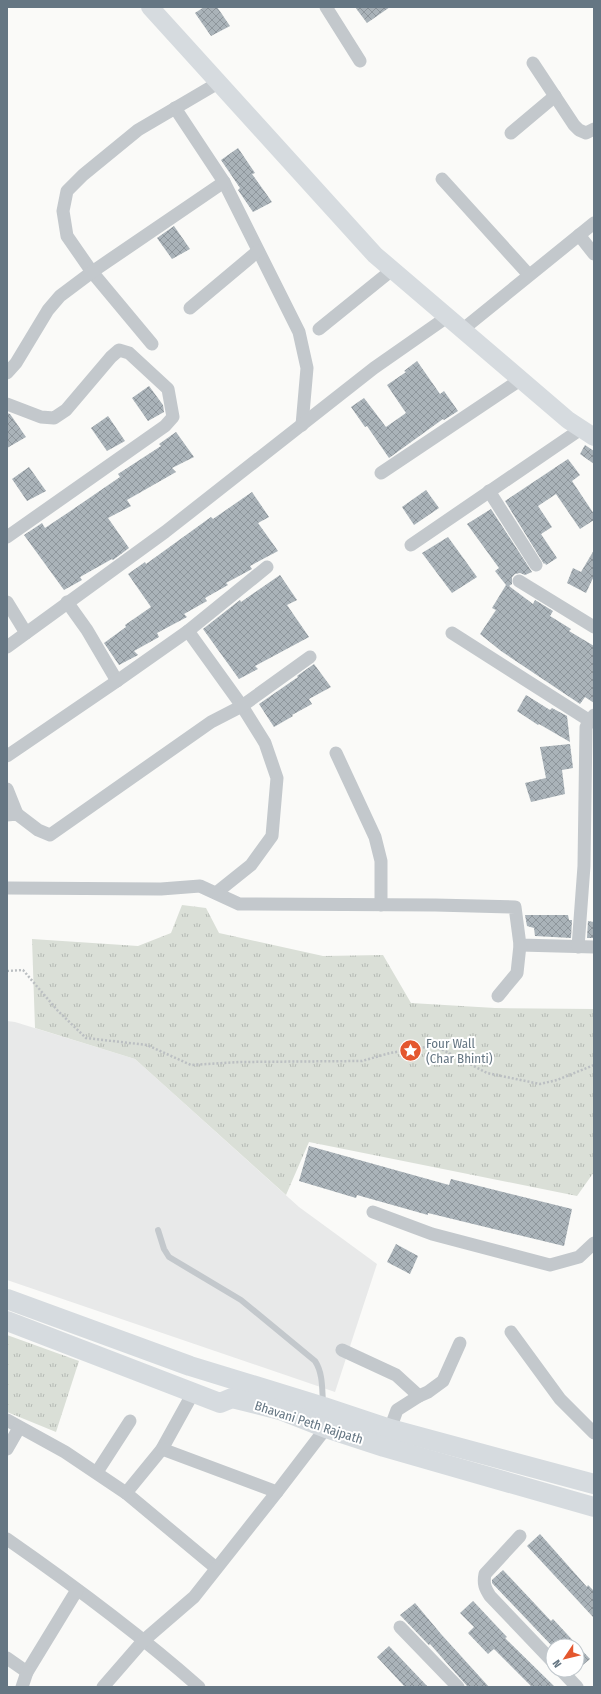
<svg xmlns="http://www.w3.org/2000/svg" width="601" height="1694" font-family="'Fira Sans Condensed',sans-serif">
<style>
.built{fill:#e8e9e9}
.grass{fill:url(#grass-tufts)}
.building{fill:url(#building-cross-hatch)}
.lines{fill:none;stroke-linecap:round;stroke-linejoin:round}
.path{stroke:#bbbfc2;stroke-width:2.5;stroke-dasharray:2 2;stroke-linecap:butt}
.lane{stroke:#c3c8cc;stroke-width:6}
.street{stroke:#c3c8cc;stroke-width:13}
.secondary{stroke:#d6dbdf;stroke-width:18}
.primary{stroke:#d6dbdf;stroke-width:20}
.labels{text-anchor:middle;stroke-width:4;stroke-linejoin:round;paint-order:stroke}
.poi-label{font-size:13px;fill:#657683;stroke:#fff;text-anchor:start}
.street-label{font-size:13px;fill:#657683;stroke:#fff}
</style>
<defs>
<pattern id="grass-tufts" width="24" height="20" patternUnits="userSpaceOnUse"><rect width="24" height="20" fill="#dadfd7"/><path d="M3 7l-1-3M5 7V3M7 7l1-3M15 17l-1-3M17 17v-4M19 17l1-3" fill="none" stroke="#b4b9b4"/></pattern>
<pattern id="building-cross-hatch" width="8" height="8" patternUnits="userSpaceOnUse"><rect width="8" height="8" fill="#aab3b9"/><path d="M0 0l8 8M0 8l8-8" fill="none" stroke="#8e969c"/></pattern>
</defs>
<rect width="100%" height="100%" fill="#fafaf8"/>
<path class="built" d="M7,1021l8,1 120,37 164,148 78,57 -42,128 -328,-112z"/>
<g class="grass">
<path d="M182,905l24,3 13,25 104,23 60,-1 28,48 84,5 99,1v163l-17,24 -268,-54 -23,53 -151,-136 -100,-31 -3,-89 106,7 33,-13z"/>
<path d="M7,1335l72,26 -23,71 -49,-20z"/>
</g>
<g class="building">
<path d="M204,7h13l13,19 -19,10 -16,-23z"/>
<path d="M355,7h35l-23,16z"/>
<path d="M238,148l17,25 -3,1 20,28 -19,10 -15,-22 2,-2 -19,-28z"/>
<path d="M174,226l16,23 -18,10 -15,-21z"/>
<path d="M417,361l23,33 4,-3 14,20 -14,9 -1,-1 -54,39 -22,-32 -2,1 -14,-20 13,-9 22,29 20,-14 -19,-28 19,-13 -2,-1z"/>
<path d="M149,386l14,19 1,7 -16,9 -16,-23z"/>
<path d="M7,413l3,1 16,23 -19,11z"/>
<path d="M108,416l17,25 -18,10 -16,-23z"/>
<path d="M176,432l18,25 -22,11 4,4 -49,28 4,6 -23,12 21,30 -16,12 -1,-1 -32,18 2,3 -18,10 -40,-55 18,-12 3,5 24,-16 51,-35 -2,-3 43,-28 -2,-2z"/>
<path d="M585,445l9,6v13l-14,-10z"/>
<path d="M568,459l12,16 -8,6 22,33v6l-14,9 -24,-35 -18,12 14,21 -11,7 16,24 -11,7 -1,-2 -1,1 -39,-63z"/>
<path d="M29,467l17,24 -19,10 -15,-22z"/>
<path d="M426,490l13,18 -25,17 -12,-18z"/>
<path d="M252,492l17,25 -11,6 20,28 -28,15 2,3 -26,14 2,2 -23,13 2,3 -23,13 3,3 -30,16 2,4 -25,14 4,4 -19,10 -15,-22 22,-16 -1,-2 26,-18 -23,-33 17,-12 1,2 65,-47 2,2z"/>
<path d="M491,509l41,63 -7,3 -5,-2 -5,1 -3,3v7l-3,2 24,18 2,-4 18,11 -3,5 21,13 -2,2 25,15v57l-9,-6 -5,7 -79,-53 -21,-17 16,-24 -4,-2 14,-23 -11,-14 4,-3 -32,-44z"/>
<path d="M448,537l29,40 -25,16 -30,-40z"/>
<path d="M594,550v26l-8,17 -19,-10 6,-15 8,4z"/>
<path d="M280,575l17,25 -10,5 22,32 -54,29 3,3 -19,10 -36,-50 37,-29 1,2z"/>
<path d="M314,664l17,23 -22,12 3,5 -20,11 1,1 -19,11 -15,-23 39,-27 -1,-1z"/>
<path d="M526,695l24,15 2,-2 15,8 3,26 -31,-18 -1,1 -21,-14z"/>
<path d="M570,744l3,24 -11,2 3,24 -34,8 -6,-19 21,-5 -6,-31z"/>
<path d="M525,915h43l1,5h3l-1,18 -36,-2 -1,-8 -7,-2z"/>
<path d="M588,921l6,1v16h-7z"/>
<path d="M309,1146l140,39 2,-6 121,30 -8,37 -136,-33v2l-71,-20 -1,3 -57,-17z"/>
<path d="M396,1244l22,12 -8,18 -23,-12z"/>
<path d="M540,1534l47,53 1,-2 6,6v27l-67,-72z"/>
<path d="M503,1570l48,51 2,-2 37,40 -13,11v-24h-25l-60,-63v-3z"/>
<path d="M473,1601l34,36 -2,1 50,49h-23l-38,-38 -6,5 -20,-21 6,-6 -14,-14z"/>
<path d="M415,1603l26,31 48,53h-21l-38,-43 -1,1 -29,-30z"/>
<path d="M389,1646l39,41h-23l-28,-30z"/>
</g>
<g class="lines">
<path class="path" d="M7,971l16,-1 35,41 28,27 61,7 44,20 48,-3 123,-1 28,-8 42,-7 11,4 44,23 53,11 17,-4 37,-15"/>
<path class="lane" d="M158,1230l6,19 5,8 72,43 74,61c8,12 7,28 8,42"/>
<g class="street">
<path d="M326,7l34,54"/>
<path d="M533,63l41,62 5,5 7,3 8,-4"/>
<path d="M175,108l49,74 75,150 8,36 -5,57"/>
<path d="M511,133l44,-37"/>
<path d="M442,179l87,96"/>
<path d="M579,235l15,19"/>
<path d="M190,308l68,-57"/>
<path d="M319,329l73,-59"/>
<path d="M462,330l132,-107"/>
<path d="M152,344l-60,-72 -25,-36 -4,-25 4,-20 16,-16 55,-45 80,-47"/>
<path d="M7,373l9,-10 32,-53 12,-14 32,-24 132,-90"/>
<path d="M7,404l34,13 13,1 12,-8 45,-53 8,-7 10,3 39,36 5,28 -8,9 -158,111"/>
<path d="M381,473l139,-93"/>
<path d="M489,491l47,74"/>
<path d="M411,545l170,-116"/>
<path d="M519,581l75,46"/>
<path d="M7,602l19,31"/>
<path d="M67,602l20,28 30,51"/>
<path d="M188,631l54,75 23,37 12,35 -5,58 -21,29 -35,28"/>
<path d="M452,633l138,88"/>
<path d="M7,647l158,-115 209,-164 73,-51"/>
<path d="M336,753l39,84 6,24v44"/>
<path d="M7,756l110,-75 71,-50 79,-64"/>
<path d="M7,789l10,25"/>
<path d="M7,815l10,-1 21,16 12,5 161,-113 31,-16 68,-49"/>
<path d="M7,888l154,1 39,-3 39,18 196,1 80,2 5,38 74,2"/>
<path d="M578,947l6,-81 2,-139 8,-12"/>
<path d="M498,996l19,-23 3,-28"/>
<path d="M373,1212l59,22 118,31 29,-8 15,-14"/>
<path d="M511,1332l49,67 34,34"/>
<path d="M342,1350l54,25 23,21"/>
<path d="M193,1393l-31,56 -36,44 90,75"/>
<path d="M7,1420l58,32 61,41"/>
<path d="M390,1429l7,-19 22,-14 9,-4 15,-11 17,-38"/>
<path d="M7,1449l12,-21"/>
<path d="M162,1449l115,43"/>
<path d="M97,1472l33,-51"/>
<path d="M520,1536l-35,38c-2,10 0,14 5,22l63,66"/>
<path d="M7,1539c66,46 132,95 192,148"/>
<path d="M400,1627l58,60"/>
<path d="M7,1658l20,14 50,-82"/>
<path d="M561,1670l16,17"/>
<path d="M22,1687l5,-15"/>
<path d="M103,1687l40,-46 51,-44 83,-105 49,-64"/>
</g>
<path class="secondary" d="M150,7l225,248 193,165 26,17"/>
<g class="primary">
<path d="M7,1299l183,67 134,41 66,22 204,55"/>
<path d="M7,1321l213,82 12,-5 48,12 46,18 58,19 210,60"/>
</g>
</g>
<defs>
<symbol id="sight-disc" viewBox="-11 -11 22 22"><circle r="9.5" fill="#e4572e" stroke="#fff"/><path d="M0-6L1.8-2.2L6-1.7L2.9 1.2L3.7 5.4L0 3.3L-3.7 5.4L-2.9 1.2L-6-1.7L-1.8-2.2Z" fill="#fff"/></symbol>
</defs>
<g fill-rule="evenodd">
<use href="#sight-disc" x="398" y="1038" width="25" height="25"/>
</g>
<g class="labels">
<g class="poi-label">
<text x="426" y="1048">Four Wall<tspan x="426" dy="15">(Char Bhinti)</tspan></text>
</g>
<g class="street-label">
<text transform="translate(309 1422) rotate(18)" y="5">Bhavani Peth Rajpath</text>
</g>
</g>
<rect width="601" height="1694" fill="none" stroke="#657683" stroke-width="16"/>
<g transform="translate(565 1658) rotate(235)"><circle r="19" fill="#ffffff" stroke="#c1c8cd"/>
<path d="M0-3L7 15L0 10L-7 15Z" fill="#e4572e"/>
<text y="-6" font-size="11" font-weight="bold" text-anchor="middle" fill="#657683">N</text>
</g>
</svg>
